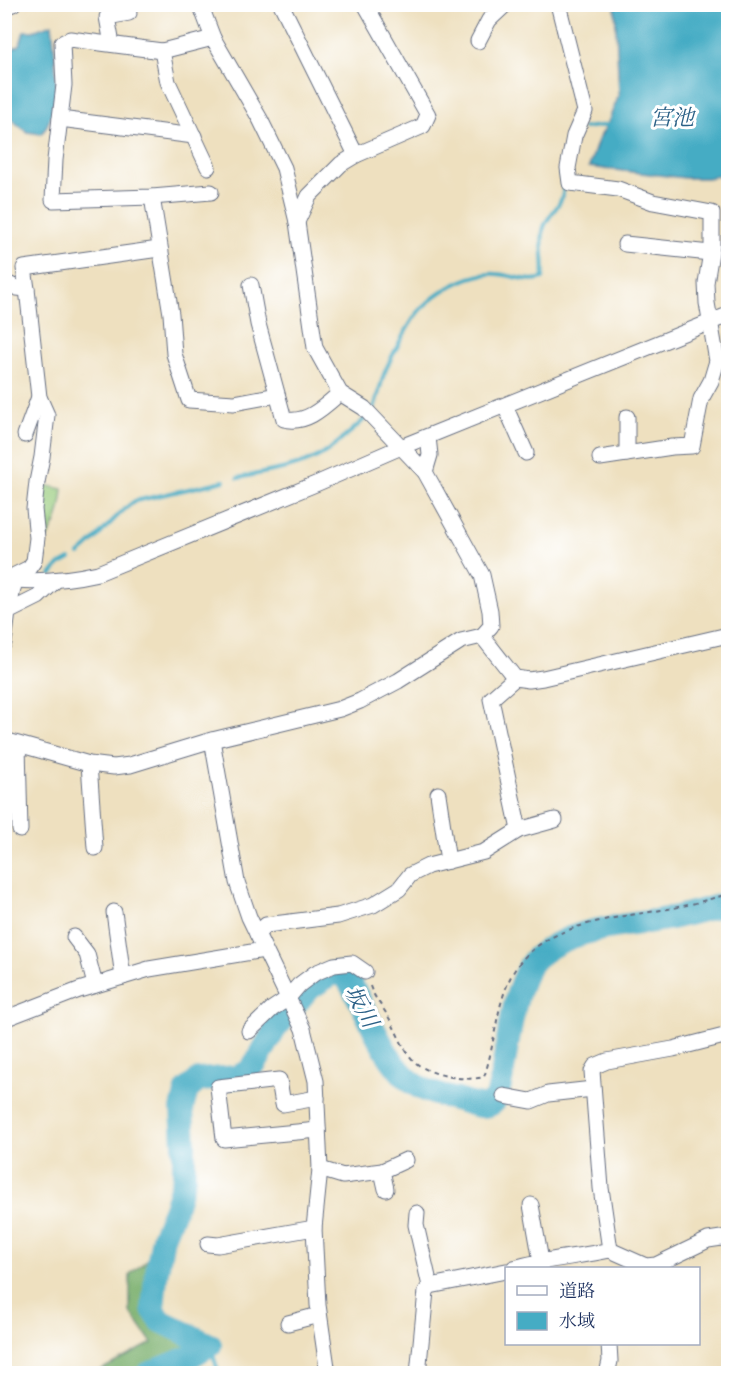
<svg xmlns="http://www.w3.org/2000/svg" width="733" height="1378" font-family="'IM FELL DW Pica','Noto Serif JP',serif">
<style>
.green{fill:#97cb7c;stroke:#597d6d;stroke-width:1.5}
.forest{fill:#79af6c;stroke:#4a6f65;stroke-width:1.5}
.water{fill:#45acc4;stroke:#306e91;stroke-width:1.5}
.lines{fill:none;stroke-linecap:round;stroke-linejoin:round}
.stream{stroke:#45acc4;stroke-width:4}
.river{stroke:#45acc4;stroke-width:24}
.street-casing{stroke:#656d80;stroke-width:17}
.path{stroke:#656d80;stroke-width:2;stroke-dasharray:4.5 4.5;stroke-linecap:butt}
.street{stroke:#fff;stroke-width:15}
.labels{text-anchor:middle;stroke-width:6;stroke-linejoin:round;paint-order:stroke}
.water-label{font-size:22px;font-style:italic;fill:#2c6187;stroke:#fff}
</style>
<rect width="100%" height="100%" fill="#fff"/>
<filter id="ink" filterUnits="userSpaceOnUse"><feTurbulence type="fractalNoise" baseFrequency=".0167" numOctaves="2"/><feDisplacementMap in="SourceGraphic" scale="12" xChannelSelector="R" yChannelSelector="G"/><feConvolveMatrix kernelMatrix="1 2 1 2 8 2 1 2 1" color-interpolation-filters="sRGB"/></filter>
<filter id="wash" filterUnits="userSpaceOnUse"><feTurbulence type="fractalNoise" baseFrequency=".008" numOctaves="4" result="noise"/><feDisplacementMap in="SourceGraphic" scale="24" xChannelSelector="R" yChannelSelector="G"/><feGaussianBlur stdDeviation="1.35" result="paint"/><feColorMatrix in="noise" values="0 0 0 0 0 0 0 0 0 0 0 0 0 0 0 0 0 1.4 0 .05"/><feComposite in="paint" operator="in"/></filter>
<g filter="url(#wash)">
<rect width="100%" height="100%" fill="#eee0bf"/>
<path class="green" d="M40,484l23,5c-2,28 -8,38 -24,61z"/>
<path class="forest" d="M153,1255l-5,44 3,20 45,26 -60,28h-41l57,-30 -22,-31v-38z"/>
<g class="water">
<path d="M615,5h113v168l-18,5h-25l-96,-11 9,-27 9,-15 12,-31z"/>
<path d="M52,24c3,32 11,85 -11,110l-14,-2 -22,-18v-62l15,-7 4,-14h9z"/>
</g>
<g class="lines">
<g class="stream">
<path d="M584,128l23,-3"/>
<path d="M373,410c5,-12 7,-24 11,-36 6,-15 26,-53 36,-64 17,-18 44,-34 69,-36 18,-2 37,10 54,4 3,-17 -4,-34 1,-51 4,-12 17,-21 19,-33 1,-8 -2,-16 -2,-24"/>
<path d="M238,478c26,-6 57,-9 81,-22 17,-9 32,-25 47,-38"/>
<path d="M79,554c21,-16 35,-39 56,-53l89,-20"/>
<path d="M51,575l8,-10 11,-6"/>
<path d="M210,1345l9,29"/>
</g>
<path class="river" d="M148,1374l40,-16 22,-13 -49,-24 -8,-12 3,-32 7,-40 12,-29 9,-30v-34l-2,-35 5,-19 12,-10 37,-3 12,-5 8,-9 19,-34 33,-40 24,-15h12c23,32 35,79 64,105 13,12 33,17 50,21 11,3 25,10 35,3 13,-9 14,-120 44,-146 36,-31 89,-30 134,-39 19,-4 38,-10 57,-14"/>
</g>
</g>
<g filter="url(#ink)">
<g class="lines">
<defs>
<g id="street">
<path d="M200,4l13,34 47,81 24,49 13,54 18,126 25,45 24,15 61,64 57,103 8,36 1,15 -9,10"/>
<path d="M281,4l75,151"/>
<path d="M558,4l27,107 -11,25 -6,32 2,15 48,6 35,13 59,11v33l-6,37 1,20 10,58 -6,20 -10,18 -9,47 -20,1 -72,11"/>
<path d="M4,7l9,-3"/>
<path d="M478,41l11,-21 17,-16"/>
<path d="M112,44l-5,-27 22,-4"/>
<path d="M162,51l6,31 40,85"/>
<path d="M60,119l134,17"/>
<path d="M211,192l-59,5 -99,3 2,-40 9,-75 -2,-42 8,-4 92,12 51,-13"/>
<path d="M152,197l19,117 3,40 15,46 45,3 43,-8"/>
<path d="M297,222l12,-26 32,-32 15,-9 67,-29 5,-11 -63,-111"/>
<path d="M625,244l85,9"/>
<path d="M4,282l13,6 10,1 -3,-21 135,-19"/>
<path d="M251,285l7,39 26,95c22,6 40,-12 56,-26"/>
<path d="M505,406l21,47"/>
<path d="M627,417v37"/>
<path d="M25,435l14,-38"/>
<path d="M425,472l5,-17 -2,-18"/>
<path d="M4,579c32,4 63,1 94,-6l220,-90 83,-36 327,-132"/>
<path d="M7,579l22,-11 5,-7 3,-23 -3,-29 3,-27 5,-25 5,-42 -8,-18 -12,-108"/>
<path d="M8,612l7,-32"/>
<path d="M4,643l4,-31 30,-15 18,-17"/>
<path d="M4,740l85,24 25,3 16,-2 82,-25 128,-31 20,-8 38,-20 63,-40 21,-5 33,42 14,2 14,-2 185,-43"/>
<path d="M212,740l25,142 12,35 54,112 13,52 4,88 -6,59 4,77 10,69"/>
<path d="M18,745l2,85"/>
<path d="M89,764l6,84"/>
<path d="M438,794l10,67"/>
<path d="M519,830l36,-10"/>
<path d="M114,912l9,65"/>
<path d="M257,934l9,-9 72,-9 35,-11 26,-16 11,-14 18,-9 56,-14 35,-22 -28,-131 24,-21"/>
<path d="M74,937l13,17 8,31"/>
<path d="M4,1019l75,-29 70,-21 115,-19"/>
<path d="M249,1031l23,-22 15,-10 12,-14 16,-12 19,-8 18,-2 13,9"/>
<path d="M504,1096l27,5 17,-7 45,-5"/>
<path d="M317,1098l-34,6 -4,-24 -61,7 6,52 94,-9"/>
<path d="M320,1169l23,7 39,-5 24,-11"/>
<path d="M382,1171l4,18"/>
<path d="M531,1205l10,56"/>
<path d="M417,1213l-1,12 14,61"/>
<path d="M208,1244l10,1 96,-17"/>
<path d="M610,1250l36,16 10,-1 52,-25 20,-3"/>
<path d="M514,1268c31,-9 64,-11 96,-18l-9,-62 -9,-117 3,-5 12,-5 66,-12 55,-14"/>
<path d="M288,1323l31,-8"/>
<path d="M418,1374l8,-83 4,-5 76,-15"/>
<path d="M607,1374l3,-13 -1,-17"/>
</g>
</defs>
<use href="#street" class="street-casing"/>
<path class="path" d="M370,986c4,12 13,21 19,32 9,15 14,33 27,45 14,12 50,19 68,14 10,-29 11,-60 22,-89 22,-63 99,-68 155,-78 23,-3 45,-10 67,-16"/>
<use href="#street" class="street"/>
</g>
</g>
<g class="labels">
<g class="water-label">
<text x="672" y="125">宮池</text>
<text transform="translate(362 1006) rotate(61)" y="8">坂川</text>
</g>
</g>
<rect width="733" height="1378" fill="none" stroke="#fff" stroke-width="24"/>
<rect x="505" y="1267" width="195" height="78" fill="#ffffff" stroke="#a4acbf" stroke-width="1.5"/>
<rect x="517" y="1286" width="30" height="9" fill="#ffffff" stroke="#a4acbf" stroke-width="1.5"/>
<text x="559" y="1297" font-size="18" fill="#1b2f5e">道路</text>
<rect x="517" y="1312" width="30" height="18" fill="#45acc4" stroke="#a4acbf" stroke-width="1.5"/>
<text x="559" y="1327" font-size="18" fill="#1b2f5e">水域</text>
</svg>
